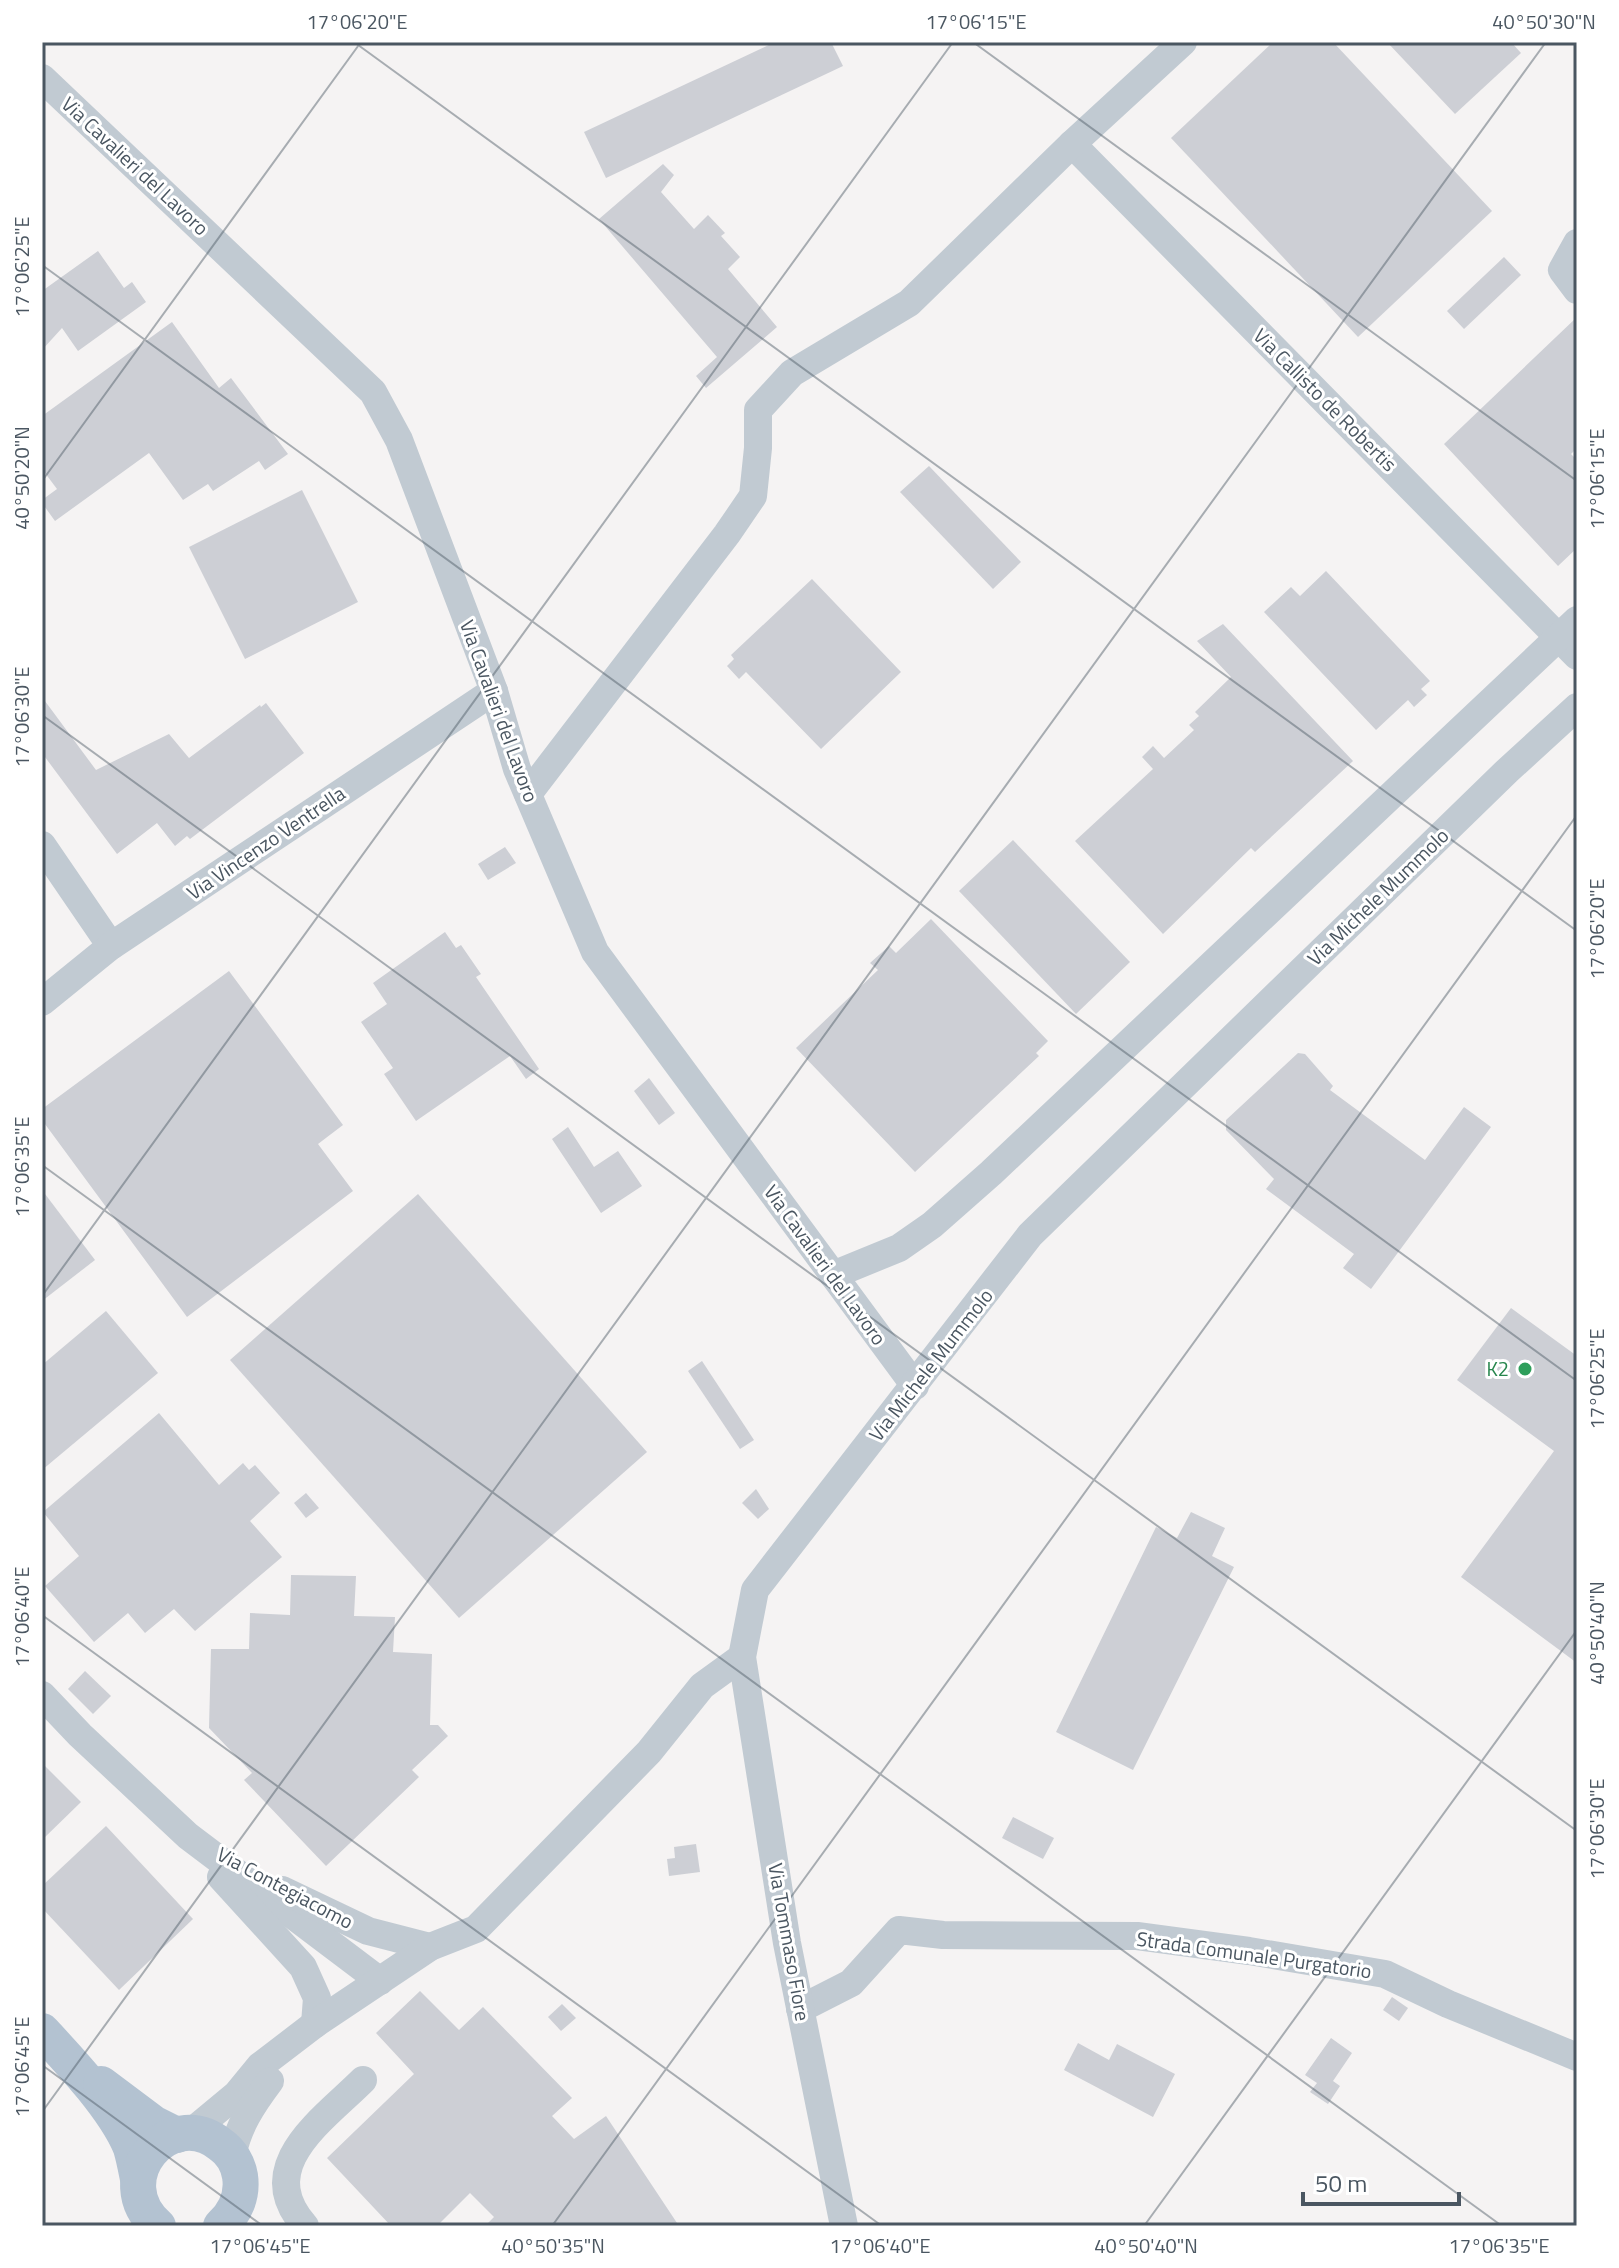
<svg xmlns="http://www.w3.org/2000/svg" width="1619" height="2268" font-family="'Titillium Web',sans-serif">
<style>
.building{fill:#cdcfd5}
.lines{fill:none;stroke-linecap:round;stroke-linejoin:round}
.minor{stroke:#c1cad2;stroke-width:28}
.major{stroke:#b3c2d1;stroke-width:36}
.ticks{fill:none;stroke:#4a5661;stroke-width:2;stroke-opacity:0.45}
.leisure-dot{fill:#2e9e5b;stroke:#fff;stroke-width:3}
.labels{text-anchor:middle;stroke-width:6;stroke-linejoin:round;paint-order:stroke}
.street-label{font-size:20px;fill:#4a5661;stroke:#fff}
.leisure-label{font-size:20px;fill:#27864d;stroke:#fff;text-anchor:end}
.neatline{fill:none;stroke:#4a5661;stroke-width:3}
.ticks-label{font-size:20px;text-anchor:middle;fill:#4a5661}
</style>
<rect width="100%" height="100%" fill="#f5f3f3"/>
<g class="building">
<path d="M775,42h56l12,24 -237,112 -22,-46z"/>
<path d="M1273,42h60l159,169 -134,126 -187,-199z"/>
<path d="M1387,42h124l10,11 -66,61z"/>
<path d="M663,164l11,11 -13,17 33,37 14,-14 17,18 -4,3 19,21 -12,12 49,58 -71,61 -10,-12 21,-19 -118,-138z"/>
<path d="M98,251l26,37 8,-6 14,20 -68,49 -16,-23 -20,22v-59z"/>
<path d="M1504,257l17,18 -57,54 -17,-18z"/>
<path d="M1577,317v131l-6,6 6,6v88l-19,18 -114,-122z"/>
<path d="M172,322l47,66 12,-10 57,76 -23,16 -6,-9 -46,30 -5,-7 -25,16 -34,-47 -94,68 -13,-18v-3l15,-11 -15,-20v-53z"/>
<path d="M929,466l92,96 -28,27 -93,-97z"/>
<path d="M302,490l56,112 -113,57 -56,-112z"/>
<path d="M1326,571l104,110 -9,8 6,6 -13,12 -6,-7 -32,30 -112,-118 27,-25 9,9z"/>
<path d="M812,579l89,93 -80,77 -75,-77 -7,7 -12,-13 7,-7 -3,-4z"/>
<path d="M1223,624l130,137 -98,91 -4,-4 -88,86 -88,-93 78,-72 -11,-12 11,-11 11,12 30,-28 -5,-5 10,-9 -4,-4 36,-35 -34,-36z"/>
<path d="M42,697l54,73 73,-36 20,24 71,-53 1,2 5,-4 38,50 -114,86 -3,-3 -12,10 -18,-23 -40,31 -75,-101z"/>
<path d="M1013,840l117,122 -54,52 -117,-123z"/>
<path d="M505,847l11,16 -28,17 -10,-16z"/>
<path d="M931,919l117,122 -12,12 3,3 -124,116 -119,-124 82,-78 -8,-7 19,-17 7,7z"/>
<path d="M445,932l11,16 5,-3 20,29 -5,3 63,92 -13,10 -16,-23 -94,65 -32,-47 9,-6 -32,-46 26,-18 -14,-21z"/>
<path d="M229,971l114,154 -25,19 35,47 -166,126 -145,-197v-11z"/>
<path d="M1298,1053l7,1 28,32 -3,4 95,70 39,-53 27,20 -120,162 -28,-21 11,-14 -88,-65 8,-10 -48,-49v-10z"/>
<path d="M649,1078l26,35 -16,12 -25,-34z"/>
<path d="M568,1127l26,40 24,-16 24,35 -41,27 -49,-74z"/>
<path d="M42,1190l53,70 -53,41z"/>
<path d="M418,1194l229,258 -188,166 -229,-258z"/>
<path d="M1511,1308l66,48v307l-116,-86 93,-126 -97,-71z"/>
<path d="M106,1311l52,62 -116,97v-105z"/>
<path d="M702,1361l52,79 -14,9 -52,-78z"/>
<path d="M159,1413l60,72 24,-22 6,7 6,-5 25,28 -30,28 32,36 -87,74 -21,-22 -29,24 -17,-20 -34,29 -49,-56 34,-30 -36,-44z"/>
<path d="M756,1489l13,20 -11,10 -16,-16z"/>
<path d="M306,1493l13,15 -13,10 -12,-15z"/>
<path d="M1191,1512l34,16 -13,28 22,11 -101,203 -77,-38 100,-205 21,11z"/>
<path d="M291,1575l65,1 -2,40 41,1 -2,35 39,2 -2,71h8l10,11 -36,34 7,7 -93,89 -82,-86 8,-7 -43,-45 2,-79h38l1,-36 40,2z"/>
<path d="M85,1671l26,25 -18,18 -25,-25z"/>
<path d="M42,1763l39,39 -39,38z"/>
<path d="M1013,1817l41,21 -11,21 -41,-21z"/>
<path d="M106,1826l87,93 -74,71 -77,-82v-22z"/>
<path d="M696,1844l4,28 -31,4 -2,-17 8,-1 -1,-11z"/>
<path d="M420,1991l39,39 24,-23 89,91 -20,18 22,23 32,-23 73,110h-194l9,-9 -24,-24 -33,33h-46l-64,-68 87,-84 -38,-41z"/>
<path d="M1392,1997l16,11 -9,13 -16,-11z"/>
<path d="M562,2004l14,14 -15,13 -13,-14z"/>
<path d="M1331,2038l21,15 -19,28 7,5 -12,18 -18,-12 7,-9 -12,-8z"/>
<path d="M1078,2043l31,17 8,-16 58,30 -22,43 -89,-47z"/>
</g>
<g class="lines">
<g class="minor">
<path d="M42,78l331,314 26,48 95,251 23,78 78,183 320,434"/>
<path d="M1072,144l505,512"/>
<path d="M1577,243l-15,27 15,20"/>
<path d="M528,794l199,-260 26,-38 5,-48v-38l34,-37 117,-70 163,-159 111,-102"/>
<path d="M42,845l69,101"/>
<path d="M42,1002l69,-56 383,-255"/>
<path d="M833,1275l66,-27 33,-23 59,-52 586,-553"/>
<path d="M42,1695l38,40 108,101 192,145"/>
<path d="M221,1877l82,90 14,31 -2,26"/>
<path d="M282,1890l86,41 62,16"/>
<path d="M800,2009l51,-26 48,-53 44,5 194,1 112,15 136,23 63,30 129,53"/>
<path d="M190,2133l47,-39 23,-28 55,-42 115,-77 46,-18 173,-177 53,-66 40,-29"/>
<path d="M232,2156c6,-30 20,-51 38,-75"/>
<path d="M305,2226c-53,-60 18,-106 58,-146"/>
<path d="M844,2226l-57,-283 -45,-286 13,-67 275,-355 477,-464 70,-64"/>
</g>
<g class="major">
<path d="M42,2031c28,30 74,79 89,117 3,10 5,21 7,31"/>
<path d="M101,2084l52,39 24,12"/>
<path d="M158,2226c-53,-46 11,-123 63,-81 10,7 17,19 19,31 3,20 -5,37 -19,50"/>
</g>
</g>
<path class="ticks" d="M354,42l1223,889M973,42l604,439M42,265l1535,1116M42,481l319,-439M42,715l1535,1116M42,1165l1460,1061M42,1296l911,-1254M42,1615l840,611M42,2065l221,161M42,2112l1504,-2070M552,2226l1025,-1411M1144,2226l433,-596"/>
<circle class="leisure-dot" cx="1525" cy="1369" r="8"/>
<g class="labels">
<g class="street-label">
<text transform="translate(135 166) rotate(43)" y="7">Via Cavalieri del Lavoro</text>
<text transform="translate(1325 400) rotate(45)" y="7">Via Callisto de Robertis</text>
<text transform="translate(499 711) rotate(70)" y="7">Via Cavalieri del Lavoro</text>
<text transform="translate(266 843) rotate(-34)" y="7">Via Vincenzo Ventrella</text>
<text transform="translate(1378 897) rotate(-44)" y="7">Via Michele Mummolo</text>
<text transform="translate(825 1265) rotate(54)" y="7">Via Cavalieri del Lavoro</text>
<text transform="translate(931 1365) rotate(-52)" y="7">Via Michele Mummolo</text>
<text transform="translate(285 1888) rotate(28)" y="7">Via Contegiacomo</text>
<text transform="translate(789 1942) rotate(80)" y="7">Via Tommaso Fiore</text>
<text transform="translate(1254 1955) rotate(8)" y="7">Strada Comunale Purgatorio</text>
</g>
<g class="leisure-label">
<text x="1509" y="1376">K2</text>
</g>
</g>
<rect width="1619" height="2268" fill="none" stroke="#ffffff" stroke-width="88"/>
<path d="M1303 2192v12h156v-12" fill="none" stroke="#4a5661" stroke-width="4"/>
<text x="1315" y="2192" font-size="24" fill="#4a5661" stroke="#ffffff" stroke-width="6" paint-order="stroke">50 m</text>
<rect x="44" y="44" width="1531" height="2180" class="neatline"/>
<g class="ticks-label">
<text x="357" y="29">17°06'20"E</text>
<text x="976" y="29">17°06'15"E</text>
<text x="1544" y="29">40°50'30"N</text>
<text transform="translate(22 267) rotate(-90)" y="7">17°06'25"E</text>
<text transform="translate(22 478) rotate(-90)" y="7">40°50'20"N</text>
<text transform="translate(1597 479) rotate(-90)" y="7">17°06'15"E</text>
<text transform="translate(22 717) rotate(-90)" y="7">17°06'30"E</text>
<text transform="translate(1597 929) rotate(-90)" y="7">17°06'20"E</text>
<text transform="translate(22 1167) rotate(-90)" y="7">17°06'35"E</text>
<text transform="translate(1597 1379) rotate(-90)" y="7">17°06'25"E</text>
<text transform="translate(22 1617) rotate(-90)" y="7">17°06'40"E</text>
<text transform="translate(1597 1633) rotate(-90)" y="7">40°50'40"N</text>
<text transform="translate(1597 1829) rotate(-90)" y="7">17°06'30"E</text>
<text transform="translate(22 2067) rotate(-90)" y="7">17°06'45"E</text>
<text x="260" y="2253">17°06'45"E</text>
<text x="553" y="2253">40°50'35"N</text>
<text x="880" y="2253">17°06'40"E</text>
<text x="1146" y="2253">40°50'40"N</text>
<text x="1499" y="2253">17°06'35"E</text>
</g>
</svg>
